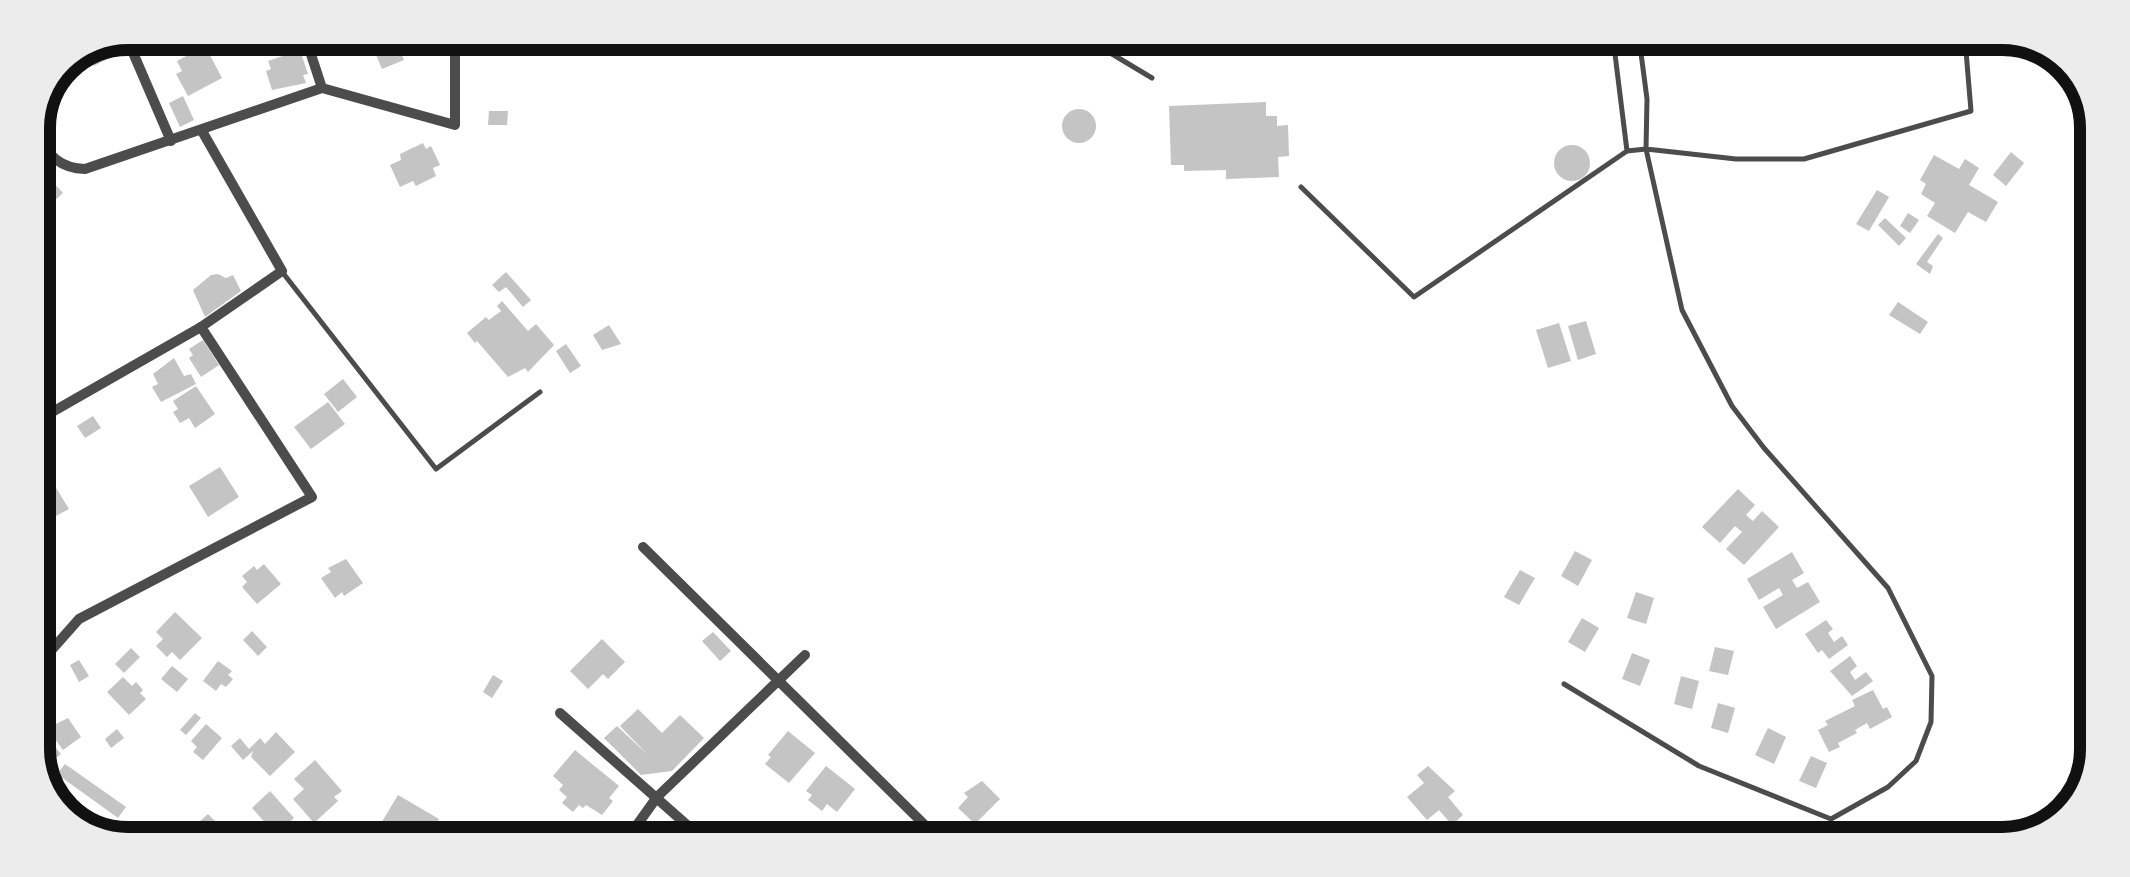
<svg xmlns="http://www.w3.org/2000/svg" width="2130" height="877" font-family="Literata,serif">
<style>
.building{fill:#c4c4c4}
.lines{fill:none;stroke-linecap:round;stroke-linejoin:round}
.service{stroke:#4c4c4c;stroke-width:5}
.minor{stroke:#4c4c4c;stroke-width:10}
.rim{fill:none;stroke:#111;stroke-width:12}
</style>
<rect width="100%" height="100%" fill="#fff"/>
<g class="building">
<path d="M379,33h14l11,27 -22,9 -13,-31z"/>
<path d="M107,41l8,14 -21,11 -9,-16z"/>
<path d="M205,46l17,32 -34,18 -12,-22 6,-3 -5,-10z"/>
<path d="M300,50l8,24 -5,1 3,8 -34,7 -6,-19 5,-2 -3,-8z"/>
<path d="M75,54l6,12 -23,11 -2,-6 5,-11z"/>
<path d="M183,96l11,24 -14,7 -11,-24z"/>
<path d="M1266,102v14h11v10l11,-1 1,31 -11,1 1,20 -53,2v-9l-42,1v-6h-13l-2,-59z"/>
<circle cx="1079" cy="126" r="17"/>
<path d="M489,111h19l-1,14h-19z"/>
<path d="M423,143l3,6 5,-3 9,19 -7,3 3,8 -20,10 -3,-5 -13,6 -10,-22 11,-5 -1,-6z"/>
<circle cx="1572" cy="163" r="18"/>
<path d="M2011,152l13,11 -18,23 -13,-11z"/>
<path d="M1934,155l25,14 6,-10 14,9 -10,17 29,17 -12,20 -18,-10 -13,21 -28,-17 8,-13 -14,-9 5,-10 -6,-4z"/>
<path d="M38,166l25,27 -10,9 -20,-23v-8z"/>
<path d="M1877,190l12,7 -20,34 -13,-7z"/>
<path d="M1908,213l11,7 -9,13 -10,-7z"/>
<path d="M1885,218l21,20 -7,8 -21,-21z"/>
<path d="M1938,234l5,4 -16,24 6,4 -3,8 -14,-10z"/>
<path d="M506,272l25,28 -8,7 -17,-20 -7,5 -7,-7z"/>
<path d="M218,274l8,4 7,-3 8,16 -36,26 -12,-27 18,-15z"/>
<path d="M502,301l26,30 8,-7 18,21 -26,27 -3,-4 -17,9 -31,-36 -2,2 -8,-10 19,-16 3,3 12,-9 -4,-5z"/>
<path d="M1898,302l30,20 -8,12 -31,-19z"/>
<path d="M1586,321l10,33 -18,6 -10,-34z"/>
<path d="M1559,323l12,38 -23,7 -12,-38z"/>
<path d="M609,325l12,19 -19,6 -9,-15z"/>
<path d="M203,340l16,25 -18,12 -12,-19 4,-3 -4,-6z"/>
<path d="M566,344l15,22 -11,7 -14,-22z"/>
<path d="M174,358l10,18 7,-2 5,10 -35,18 -9,-15 6,-3 -5,-10z"/>
<path d="M343,379l14,18 -19,15 -14,-18z"/>
<path d="M196,386l19,28 -20,14 -6,-10 -9,5 -7,-11 5,-3 -5,-8z"/>
<path d="M328,402l17,22 -34,25 -17,-22z"/>
<path d="M93,416l8,12 -16,10 -8,-12z"/>
<path d="M220,467l19,30 -31,20 -19,-31z"/>
<path d="M53,483l16,26 -17,9 -15,-26z"/>
<path d="M1738,489l17,16 -9,10 7,6 9,-10 17,16 -35,38 -18,-16 16,-17 -7,-6 -15,17 -18,-16z"/>
<path d="M1575,551l17,9 -14,26 -17,-10z"/>
<path d="M1792,552l12,21 -12,7 5,8 11,-6 12,20 -44,27 -13,-22 20,-12 -4,-7 -20,12 -12,-21z"/>
<path d="M346,559l17,24 -19,13 -2,-4 -7,6 -14,-20 10,-6 -3,-4z"/>
<path d="M264,564l17,20 -24,20 -15,-17 5,-5 -5,-6 12,-10 3,4z"/>
<path d="M1520,570l15,8 -16,27 -15,-8z"/>
<path d="M1636,592l18,6 -8,26 -19,-6z"/>
<path d="M175,612l27,26 -22,22 -8,-8 -5,5 -11,-11 7,-7 -7,-7z"/>
<path d="M1582,618l17,10 -14,24 -17,-10z"/>
<path d="M1826,620l7,9 -5,4 6,9 8,-6 6,9 -19,14 -7,-9 -4,3 -13,-19z"/>
<path d="M252,631l15,16 -9,9 -15,-16z"/>
<path d="M713,632l18,19 -11,10 -18,-20z"/>
<path d="M602,639l23,23 -17,17 -5,-5 -15,15 -18,-18z"/>
<path d="M1715,647l19,4 -6,24 -19,-4z"/>
<path d="M131,648l9,9 -16,16 -9,-9z"/>
<path d="M1632,653l18,7 -10,26 -18,-7z"/>
<path d="M1850,656l7,10 -7,6 5,8 11,-8 7,9 -21,15 -22,-25z"/>
<path d="M79,660l10,16 -10,6 -9,-17z"/>
<path d="M218,661l14,10 -4,4 5,4 -7,8 -5,-3 -5,7 -13,-10z"/>
<path d="M172,666l16,13 -11,13 -16,-13z"/>
<path d="M493,675l10,6 -11,17 -9,-6z"/>
<path d="M1681,676l18,5 -7,28 -18,-5z"/>
<path d="M123,677l9,9 4,-4 7,8 -3,3 6,6 -17,16 -22,-23z"/>
<path d="M1873,690l10,19 4,-2 5,10 -22,12 -3,-6 -12,7 2,3 -19,10 2,4 -11,5 -11,-22 10,-5 -3,-4 30,-15 -3,-6z"/>
<path d="M1718,703l17,5 -7,25 -17,-5z"/>
<path d="M638,709l24,24 18,-18 24,23 -32,33 -31,4 -37,-37 13,-12 31,29 -28,-29z"/>
<path d="M195,713l6,5 -15,17 -6,-5z"/>
<path d="M68,718l13,19 -18,13 -11,-15 4,-3 -4,-6z"/>
<path d="M33,720l28,34 -11,9 -17,-21z"/>
<path d="M206,724l16,14 -19,22 -10,-8 4,-5 -6,-6z"/>
<path d="M1768,728l18,9 -12,27 -19,-9z"/>
<path d="M117,729l7,9 -13,10 -6,-9z"/>
<path d="M788,731l27,22 -26,30 -24,-19 6,-7 -3,-2z"/>
<path d="M276,732l19,20 -25,24 -19,-19 2,-6 -10,9 -12,-14 9,-8 9,11 11,-11 5,6z"/>
<path d="M575,750l44,36 -10,12 4,3 -11,14 -16,-10 -3,3 -4,-3 -6,7 -11,-9 5,-6 -8,-7 4,-5 -10,-9z"/>
<path d="M1811,756l16,7 -11,25 -17,-7z"/>
<path d="M315,760l27,31 -8,6 4,4 -24,22 -21,-24 11,-10 -10,-10z"/>
<path d="M65,764l61,43 -8,11 -61,-44z"/>
<path d="M826,766l29,23 -18,23 -10,-8 -5,7 -14,-11 4,-5 -6,-4z"/>
<path d="M1428,766l27,25 -7,6 15,18 -11,10 -13,-15 -12,10 -20,-23 17,-14 -7,-8z"/>
<path d="M982,781l18,18 -25,25 -17,-16 10,-11 -4,-4z"/>
<path d="M270,791l24,27 -18,17 -24,-27z"/>
<path d="M398,795l41,24 -12,20h-36l3,-6 -14,-8z"/>
<path d="M208,814l8,8 -18,16h-17z"/>
</g>
<g class="lines">
<g class="service">
<path d="M1082,36l70,42"/>
<path d="M1639,38l8,61 -1,50 90,10h68l167,-48 -6,-72"/>
<path d="M1301,187l113,110 213,-146 -14,-113"/>
<path d="M283,273l153,196 104,-77"/>
<path d="M1564,684l135,82 132,53 57,-32 28,-26 15,-39 1,-46 -44,-88 -124,-140 -32,-42 -50,-96 -36,-161 -19,2"/>
</g>
<g class="minor">
<path d="M304,33l18,55"/>
<path d="M125,34l46,107"/>
<path d="M33,131c16,22 23,37 52,38l237,-81 133,37v-91"/>
<path d="M33,423l168,-96 81,-56 -80,-140"/>
<path d="M643,547l298,294"/>
<path d="M33,671l46,-52 233,-122 -111,-170"/>
<path d="M560,713l144,127"/>
<path d="M627,839l30,-42 148,-142"/>
</g>
</g>
<path d="M0 0H2130V877H0ZM128 50H2002A78 78 0 0 1 2080 128V749A78 78 0 0 1 2002 827H128A78 78 0 0 1 50 749V128A78 78 0 0 1 128 50Z" fill="#ececec" fill-rule="evenodd"/>
<path class="rim" d="M128 50H2002A78 78 0 0 1 2080 128V749A78 78 0 0 1 2002 827H128A78 78 0 0 1 50 749V128A78 78 0 0 1 128 50Z"/>
</svg>
